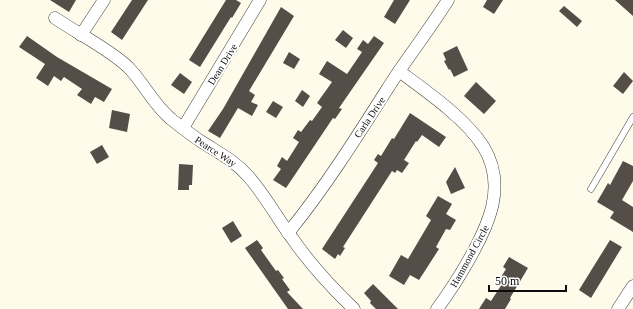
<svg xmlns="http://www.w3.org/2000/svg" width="633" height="309" font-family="'Times New Roman',serif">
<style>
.building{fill:#554d48}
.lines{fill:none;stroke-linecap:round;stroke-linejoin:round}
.lane-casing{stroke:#3f3f3f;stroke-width:7}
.street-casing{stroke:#3f3f3f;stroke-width:13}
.lane{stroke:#fff;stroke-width:6}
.street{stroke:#fff;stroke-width:12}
.labels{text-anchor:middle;stroke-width:4;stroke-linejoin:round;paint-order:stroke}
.street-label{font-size:10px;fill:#0c0c0c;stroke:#fff}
</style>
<rect width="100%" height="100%" fill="#fffbeb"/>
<g class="building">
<path d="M50,0h26l-7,12z"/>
<path d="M132,0h16l-26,40 -11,-8z"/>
<path d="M226,0h10l5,3 -9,15 -1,-1 -31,50 -11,-7z"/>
<path d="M394,0h16l-15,24 -11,-7z"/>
<path d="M487,0h16l-9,14 -11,-7z"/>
<path d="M615,0h18v16z"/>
<path d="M564,6l18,15 -5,6 -18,-16z"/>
<path d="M281,7l13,9 -45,75 6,4 -4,7 7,3 -6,11 -14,-8 -18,30 -12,-7 15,-22z"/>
<path d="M343,30l10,8 -7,10 -11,-8z"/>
<path d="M27,36l30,21 55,32 -8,13 -9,-5 -4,7 -14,-9 5,-6 -18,-12 -3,4 -7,-5 -6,10 -12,-8 9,-14 -26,-17z"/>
<path d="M374,36l10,7 -45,65 3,1 -7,10 -2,-1 -47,70 -13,-8 8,-11 -4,-3 5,-9 5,4 12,-19 -6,-4 5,-8 3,2 9,-12 2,1 10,-14 -5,-4 15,-21 -13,-8 8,-13 20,13 15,-22 -5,-3 6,-9 5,4z"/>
<path d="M457,46l11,24 -14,7 -4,-8 -1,1 -5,-9 2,-1 -3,-7z"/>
<path d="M289,52l11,7 -6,10 -11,-6z"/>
<path d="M624,72l9,9 -10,13 -10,-8z"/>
<path d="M180,73l12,9 -8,12 -13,-9z"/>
<path d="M476,82l20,19 -12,13 -20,-18z"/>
<path d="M302,90l8,6 -7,11 -8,-6z"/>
<path d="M273,101l10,6 -7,11 -10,-6z"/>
<path d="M112,110l18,4 -3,18 -18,-4z"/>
<path d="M410,113l36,24 -7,10 -17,-12 -5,7 -1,-1 -12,19 5,3 -7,10 -5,-3 -2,3 -3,-2 -49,76 2,1 -5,8 -2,-2 -3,5 -13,-10 56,-86 -4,-3 4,-6 3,2 11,-18 2,1z"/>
<path d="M102,145l7,12 -12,7 -7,-12z"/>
<path d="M623,161l10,5v15l-11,19 11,7v25l-23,-14 4,-6 -17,-10 11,-19 2,2z"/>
<path d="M179,164l14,1 -1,20h-3v5h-11z"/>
<path d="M455,167l10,21 -14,6 -5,-12z"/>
<path d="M438,196l14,8 -6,10 10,6 -6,10 -4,-1 -10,18 3,2 -20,31 -9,-5 -6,10 -15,-9 12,-21 7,4 23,-39 -5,-4z"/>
<path d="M233,221l9,15 -11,7 -9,-15z"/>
<path d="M257,240l6,8 -2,2 15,21 2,-1 6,8 -2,1 8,11 -3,2 16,17h-15l-43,-61z"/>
<path d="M610,240l12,7 -31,51 -12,-8z"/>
<path d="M509,257l19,11 -18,30 1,1 -6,10h-26l7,-11 5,3 11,-17 -4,-2 8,-13 -3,-2z"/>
<path d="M373,284l25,25h-22l-6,-6 1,-2 -7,-8z"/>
</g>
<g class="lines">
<defs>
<path id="lane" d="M591,189l42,-72"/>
<g id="street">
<path d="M55,18c23,16 53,30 73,49 16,16 24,36 43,52 10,8 20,16 31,23 17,11 33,19 46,34 17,19 29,42 44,62 18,26 39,49 62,71"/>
<path d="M81,35l23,-35"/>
<path d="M399,71c27,20 66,47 84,75 25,40 5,81 -16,117 -9,16 -19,31 -30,46"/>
<path d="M183,128l77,-128"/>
<path d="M288,233c39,-48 72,-101 105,-153 18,-27 38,-53 55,-80"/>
<path d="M618,309l15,-23"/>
</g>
</defs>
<use href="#lane" class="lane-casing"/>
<use href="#street" class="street-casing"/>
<use href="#lane" class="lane"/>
<use href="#street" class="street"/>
</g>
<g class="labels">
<g class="street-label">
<text transform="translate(222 64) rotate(-58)" y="4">Dean Drive</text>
<text transform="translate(369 117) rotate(-56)" y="4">Carla Drive</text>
<text transform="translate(216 151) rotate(33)" y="4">Pearce Way</text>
<text transform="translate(469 256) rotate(-61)" y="4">Hammond Circle</text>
</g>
</g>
<path d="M489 285v6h77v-6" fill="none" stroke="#0c0c0c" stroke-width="2"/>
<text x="495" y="285" font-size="12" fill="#0c0c0c" stroke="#ffffff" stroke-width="3" paint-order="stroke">50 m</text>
</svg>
